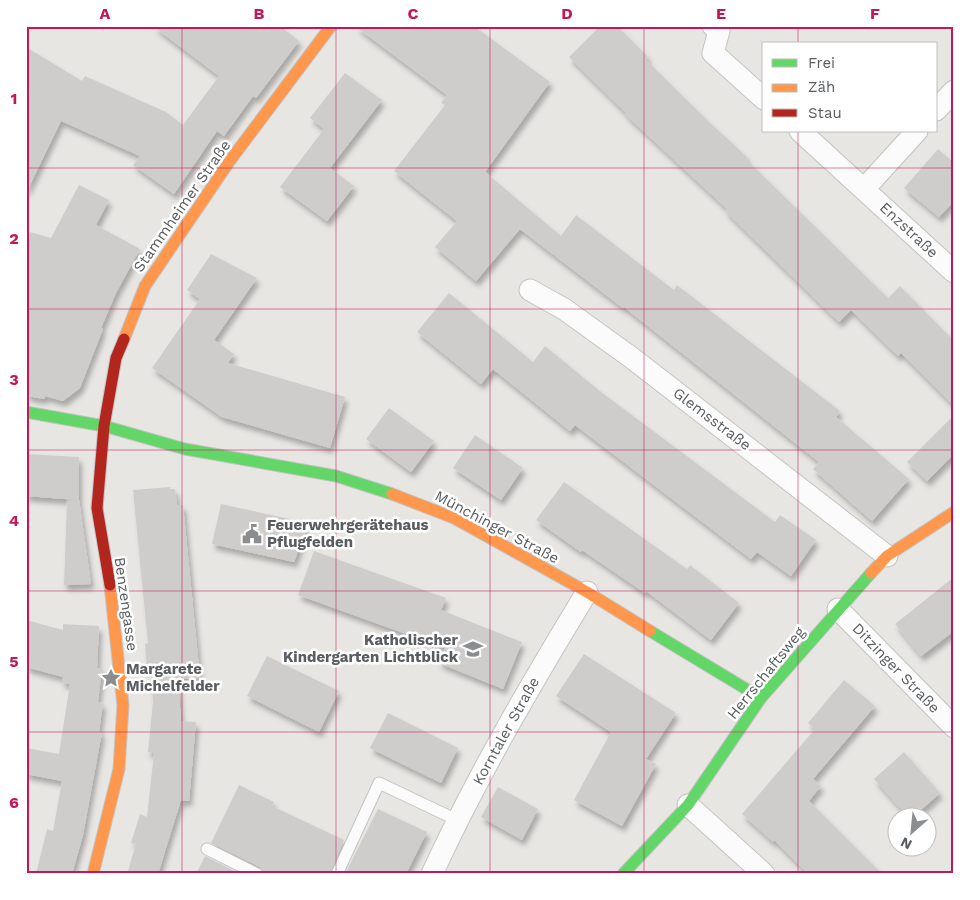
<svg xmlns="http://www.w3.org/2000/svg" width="980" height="900" font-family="'Work Sans',sans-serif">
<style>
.building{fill:#cfcdcc;filter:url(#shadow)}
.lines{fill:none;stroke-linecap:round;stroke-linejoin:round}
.lane-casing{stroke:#c4c3c4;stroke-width:13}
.street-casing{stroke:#c4c3c4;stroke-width:23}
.fast-casing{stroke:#c3c3c4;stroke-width:13}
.slow-casing{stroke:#c3c3c4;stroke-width:13}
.jam-casing{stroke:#c3c3c4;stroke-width:13}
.lane{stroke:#fcfbfb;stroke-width:11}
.street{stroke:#fcfbfb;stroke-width:21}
.fast{stroke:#63d668;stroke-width:11}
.slow{stroke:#ff974d;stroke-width:11}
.jam{stroke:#b3261e;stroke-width:11}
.grid{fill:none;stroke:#c2185b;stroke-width:1;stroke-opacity:0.55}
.labels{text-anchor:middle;stroke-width:5;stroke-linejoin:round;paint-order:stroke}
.street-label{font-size:15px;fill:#595d60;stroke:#fff}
.poi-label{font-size:15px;font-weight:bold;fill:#595d60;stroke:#fff;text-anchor:start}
.neatline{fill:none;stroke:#c2185b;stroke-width:2}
.grid-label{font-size:16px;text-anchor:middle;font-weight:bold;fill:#c2185b}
</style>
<defs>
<filter id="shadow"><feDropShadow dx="3" dy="5.5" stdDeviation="2.5" flood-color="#0004"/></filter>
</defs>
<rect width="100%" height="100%" fill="#e8e6e3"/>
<g class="building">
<path d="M153,26h127l19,15 -43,57 -3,-2 -29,40 -7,-5 -43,63 -41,-29 7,-9 -79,-35 -35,72v-146l56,34 3,-5 81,36 17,13 36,-49z"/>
<path d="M355,26h119l76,56 -65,90 76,64 15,-21 98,75 3,-5 163,126 -4,6 73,62 -37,42 -59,-52 6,-7 -195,-155 -1,1 -103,-79 -44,52 -41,-34 22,-26 -63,-50 51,-66 -4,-2 6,-8z"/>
<path d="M600,26h17l31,31 -2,3 61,60 40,37 -1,2 142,139 12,-12 54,55v65l-53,-53 -3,3 -47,-46 -12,12 -114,-111 2,-2 -102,-95 1,-1 -57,-56z"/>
<path d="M345,73l37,27 -52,68 24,18 -27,35 -47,-34 44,-58 -14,-11z"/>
<path d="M938,149l16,14v38l-15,16 -35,-29z"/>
<path d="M79,185l30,15 -13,25 44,24 -24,44 -15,35 2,1 -23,59 -17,13 -18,-5 -1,3 -11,-2 -7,-2v-164l25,7z"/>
<path d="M211,254l46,24 -43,62 20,14 -6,9 117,34 -15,51 -108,-31 -70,-49 48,-69 -13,-9z"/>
<path d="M449,293l84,69 12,-16 56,46 174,130 5,-7 36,25 -25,36 -34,-24 -6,7 -176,-134 -5,6 -77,-62 -12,15 -64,-52z"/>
<path d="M389,408l45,33 -23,31 -45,-33z"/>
<path d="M954,415v39l-27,27 -20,-19z"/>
<path d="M475,435l48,33 -22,32 -48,-32z"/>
<path d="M26,454l53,3v43l12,84 -27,1 3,-84 11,-1 -52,-4z"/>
<path d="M564,482l123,87 3,-4 49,38 -28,37 -65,-49 -1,2 -63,-43 -1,2 -45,-32z"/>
<path d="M170,487v2h5l2,16h6l17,173 -22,1 3,42 15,1 -7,79 -8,-1 -23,74h-31l9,-30 -5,-1 9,-29 7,3 7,-64 -6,-1 5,-51 -3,-33h-3l-2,-24 3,-1 -15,-153z"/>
<path d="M221,504l73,16 -1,4 14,3 -13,35 -82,-18z"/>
<path d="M314,551l132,47 -5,12 81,32 -19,47 -64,-26 6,-15 -147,-53z"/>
<path d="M954,577v54l-33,25 -26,-32z"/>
<path d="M26,620l37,10v-6l36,2 -2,42h5l-4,34 5,1 -4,29h3l-19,103 -11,39h-36l11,-45 6,2 9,-50 -36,-7v-26l33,6 11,-70 -8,-1 1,-6 -37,-10z"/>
<path d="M584,654l92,59 -30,46 10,5 -34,62 -48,-26 37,-68 -55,-36z"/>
<path d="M267,656l72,35 -20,41 -72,-36z"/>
<path d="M844,680l31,26 -62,73 8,7 -12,15 73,73h-74l-34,-34 -1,2 -31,-28 73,-85 -7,-6z"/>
<path d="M388,713l70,35 -17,35 -71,-35z"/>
<path d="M904,752l36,41 -28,25h-3l-35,-39z"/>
<path d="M239,785l35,17 -2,4 72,34 -14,34h-66l-4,-7 -49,-24z"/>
<path d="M498,787l40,22 -16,31 -41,-23z"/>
<path d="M378,809l49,23 -21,42h-61z"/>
<path d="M205,856l35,18h-44z"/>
</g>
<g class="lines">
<defs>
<g id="lane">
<path d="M207,849l50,25"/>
<path d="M337,874l42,-91 78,37"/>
</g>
<g id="street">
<path d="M713,26l6,5 -6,22 51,46"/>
<path d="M936,110l18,-19"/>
<path d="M800,131l154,141"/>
<path d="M864,189l53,-58"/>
<path d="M530,290l34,19 68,49 255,198"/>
<path d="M838,609l116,118"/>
<path d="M688,805l76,69"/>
<path d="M432,874c45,-98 99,-190 155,-282"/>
</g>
<g id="fast">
<path d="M26,412l78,14 81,23 151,27 56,18"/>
<path d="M650,631l111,67"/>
<path d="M623,874l65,-69 73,-107 110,-125"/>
</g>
<g id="slow">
<path d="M124,339l21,-53 84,-124 102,-136"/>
<path d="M392,494l62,24 133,74 63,39"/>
<path d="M871,573l16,-17 67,-44"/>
<path d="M93,874l26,-105 4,-64 -13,-120"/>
</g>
<path id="jam" d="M110,585l-13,-77 7,-82 12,-68 8,-19"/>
</defs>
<use href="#lane" class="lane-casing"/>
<use href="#street" class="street-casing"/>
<use href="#fast" class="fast-casing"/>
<use href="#slow" class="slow-casing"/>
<use href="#jam" class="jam-casing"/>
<use href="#lane" class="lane"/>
<use href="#street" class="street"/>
<use href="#fast" class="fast"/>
<use href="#slow" class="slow"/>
<use href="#jam" class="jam"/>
</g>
<path class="grid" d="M182,26v848M336,26v848M490,26v848M644,26v848M798,26v18M798,131v743M26,168h928M26,309h928M26,450h928M26,591h928M26,732h928"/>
<defs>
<symbol id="civic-bare" viewBox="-9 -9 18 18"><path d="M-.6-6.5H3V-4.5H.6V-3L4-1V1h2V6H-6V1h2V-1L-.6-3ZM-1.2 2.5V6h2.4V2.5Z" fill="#8b8d8e" stroke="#fff" stroke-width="2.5" paint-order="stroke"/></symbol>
<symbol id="school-bare" viewBox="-9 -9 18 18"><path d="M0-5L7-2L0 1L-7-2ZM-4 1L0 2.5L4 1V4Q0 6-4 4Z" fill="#8b8d8e" stroke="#fff" stroke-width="2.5" paint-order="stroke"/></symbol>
<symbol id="sight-bare" viewBox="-9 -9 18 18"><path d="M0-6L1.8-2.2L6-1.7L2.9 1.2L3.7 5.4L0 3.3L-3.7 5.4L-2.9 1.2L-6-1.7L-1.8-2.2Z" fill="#8b8d8e" stroke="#fff" stroke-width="2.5" paint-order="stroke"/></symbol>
</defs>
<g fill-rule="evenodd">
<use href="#civic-bare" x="238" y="520" width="28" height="28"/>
<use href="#school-bare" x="459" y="635" width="28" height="28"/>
<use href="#sight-bare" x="97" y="664" width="28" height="28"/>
</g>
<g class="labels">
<g class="street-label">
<text transform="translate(182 206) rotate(-55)" y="5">Stammheimer Straße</text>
<text transform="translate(909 230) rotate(43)" y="5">Enzstraße</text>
<text transform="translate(712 419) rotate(37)" y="5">Glemsstraße</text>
<text transform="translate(497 527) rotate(28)" y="5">Münchinger Straße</text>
<text transform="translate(126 604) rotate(82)" y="5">Benzengasse</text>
<text transform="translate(896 668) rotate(46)" y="5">Ditzinger Straße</text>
<text transform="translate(766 673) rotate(-51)" y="5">Herrschaftsweg</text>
<text transform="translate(506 731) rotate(-61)" y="5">Korntaler Straße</text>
</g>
<g class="poi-label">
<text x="267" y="530">Feuerwehrgerätehaus<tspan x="267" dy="17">Pflugfelden</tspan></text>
<text x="458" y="645" text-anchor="end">Katholischer<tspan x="458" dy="17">Kindergarten Lichtblick</tspan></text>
<text x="126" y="674">Margarete<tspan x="126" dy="17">Michelfelder</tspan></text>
</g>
</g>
<rect width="980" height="900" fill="none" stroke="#ffffff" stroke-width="55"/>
<rect x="762" y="42" width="175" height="90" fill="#ffffff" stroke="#bdbebf"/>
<rect x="772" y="59" width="25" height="8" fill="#63d668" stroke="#bdbebf"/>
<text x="808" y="68" font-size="15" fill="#595d60">Frei</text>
<rect x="772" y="84" width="25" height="8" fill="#ff974d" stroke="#bdbebf"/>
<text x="808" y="92" font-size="15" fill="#595d60">Zäh</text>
<rect x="772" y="109" width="25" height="8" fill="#b3261e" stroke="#bdbebf"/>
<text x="808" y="118" font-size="15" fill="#595d60">Stau</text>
<g transform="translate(912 832) rotate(207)"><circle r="24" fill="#ffffff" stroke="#bdbebf"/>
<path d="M0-4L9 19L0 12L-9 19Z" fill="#8b8d8e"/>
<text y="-8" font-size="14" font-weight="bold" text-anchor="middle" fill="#595d60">N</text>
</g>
<rect x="28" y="28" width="924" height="844" class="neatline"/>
<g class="grid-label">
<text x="105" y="19">A</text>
<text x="259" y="19">B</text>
<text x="413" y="19">C</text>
<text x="567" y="19">D</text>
<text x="721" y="19">E</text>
<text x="875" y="19">F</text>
<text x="14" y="104">1</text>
<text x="14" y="244">2</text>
<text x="14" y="385">3</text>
<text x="14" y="526">4</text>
<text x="14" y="667">5</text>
<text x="14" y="808">6</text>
</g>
</svg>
